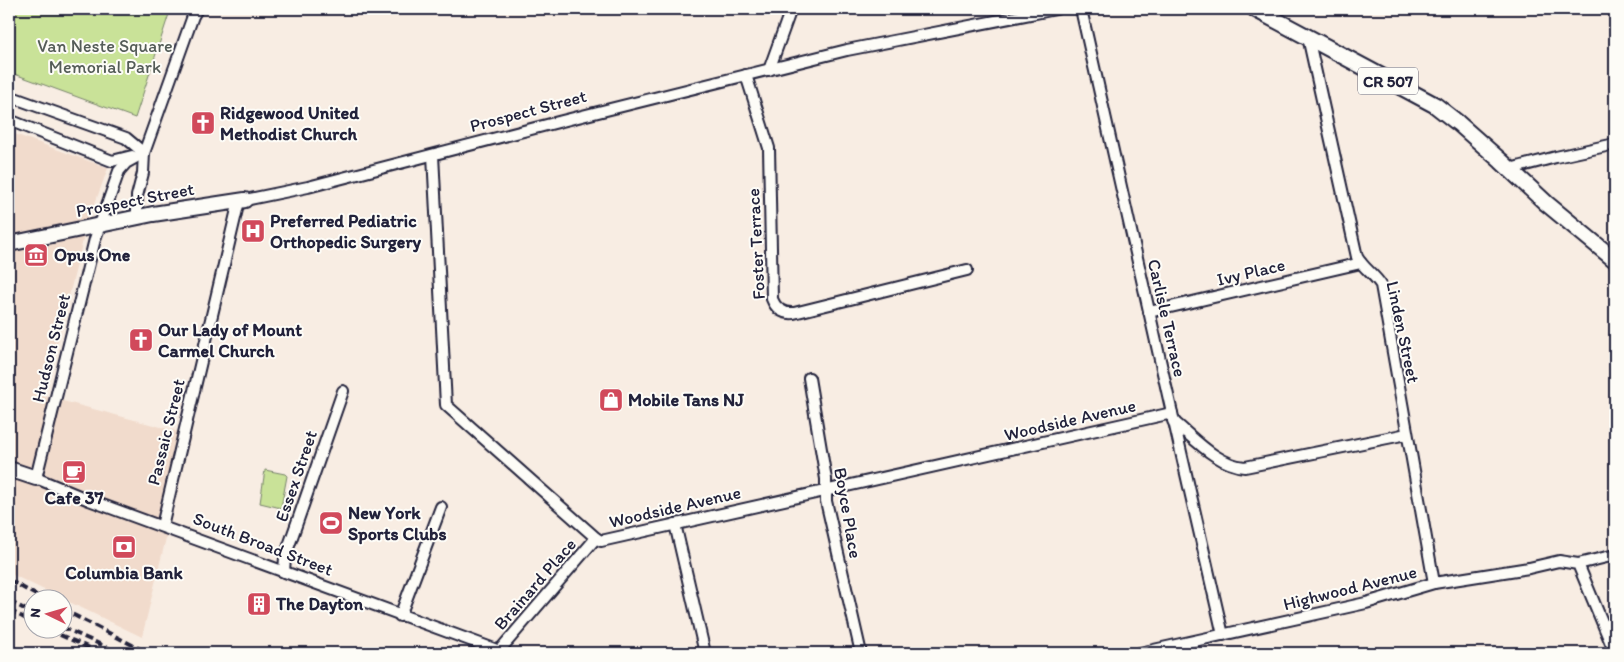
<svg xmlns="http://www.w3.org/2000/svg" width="1624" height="662" font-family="Itim,sans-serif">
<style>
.built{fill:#f1dbcc}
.green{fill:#c9e298;stroke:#76826a}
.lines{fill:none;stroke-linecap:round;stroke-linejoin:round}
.street-casing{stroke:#22223b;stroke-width:14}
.secondary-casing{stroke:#22223b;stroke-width:18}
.primary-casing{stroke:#22223b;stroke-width:19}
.street{stroke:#fdfcf7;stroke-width:10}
.secondary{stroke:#fdfcf7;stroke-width:14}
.primary{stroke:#fdfcf7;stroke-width:15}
.rail{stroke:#22223b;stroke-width:4;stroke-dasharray:8 4;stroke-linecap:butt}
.labels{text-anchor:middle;stroke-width:4;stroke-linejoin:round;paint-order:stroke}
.shield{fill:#fdfcf7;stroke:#646373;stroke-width:1}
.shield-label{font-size:16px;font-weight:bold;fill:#22223b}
.park-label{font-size:18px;fill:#545c57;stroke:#fdfcf7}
.street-label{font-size:18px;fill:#22223b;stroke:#fdfcf7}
.poi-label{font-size:18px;font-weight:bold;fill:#22223b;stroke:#fdfcf7;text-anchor:start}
</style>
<rect width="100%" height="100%" fill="#f8ede3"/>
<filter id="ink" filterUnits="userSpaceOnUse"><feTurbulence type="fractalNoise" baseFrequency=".02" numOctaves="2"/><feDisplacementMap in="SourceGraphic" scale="10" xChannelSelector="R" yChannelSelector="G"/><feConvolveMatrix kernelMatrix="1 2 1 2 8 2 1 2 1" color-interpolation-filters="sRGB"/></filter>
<g filter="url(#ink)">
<g class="built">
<path d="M9,132l99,36 -22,60 -42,168 147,39 -49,202 -133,-64z"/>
<path d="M37,646l28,7h-56z"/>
</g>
<g class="green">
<path d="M9,9h146l14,5 -34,104 -126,-46z"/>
<path d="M265,470l20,4 2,2 -6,32 -21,-5z"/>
</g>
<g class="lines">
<defs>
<g id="street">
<path d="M1081,9l91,404 51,222"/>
<path d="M1308,37l49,220c6,11 17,17 24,28l53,298"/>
<path d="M769,70l22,-61"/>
<path d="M746,75l23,73 3,151c4,10 11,15 22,14l173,-43"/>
<path d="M9,96l117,42 18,15"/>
<path d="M9,120l103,41 20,-5"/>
<path d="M144,153l-18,10 -7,8 -24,68 -59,239 53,22 416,153"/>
<path d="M433,155l13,250 150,133 5,3 571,-128"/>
<path d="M1510,169l46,-12 59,-13"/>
<path d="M245,200l63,-13 254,-66 285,-71 209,-41"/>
<path d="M137,217v-21l6,-23 1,-20 49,-137 4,-7"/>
<path d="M1149,312l212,-49"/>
<path d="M809,378l17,101v22l35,152"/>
<path d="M1173,421c21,17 44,44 72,46l162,-33"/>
<path d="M675,524l30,129"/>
<path d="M162,526l77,-325"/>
<path d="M1578,564l37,-9"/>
<path d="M284,572l1,-15 58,-166"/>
<path d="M400,616l41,-109"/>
<path d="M499,651l97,-113"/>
<path d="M1140,653l226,-50 68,-20 95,-15 30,-7 19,3 37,89"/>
</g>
<g id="secondary">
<path d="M9,244l144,-30 92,-14"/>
<path d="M9,469l27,9"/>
</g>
<path id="primary" d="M1255,9l180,96 23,18 43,38 45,42 69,57"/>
</defs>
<use href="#street" class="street-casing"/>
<use href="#secondary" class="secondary-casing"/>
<use href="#primary" class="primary-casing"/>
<use href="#street" class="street"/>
<use href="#secondary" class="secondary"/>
<use href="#primary" class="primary"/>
<g class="rail">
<path d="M9,580l36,20"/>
<path d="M9,601l23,12"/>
<path d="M62,609l86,44"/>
<path d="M9,610l23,12"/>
<path d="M62,627l57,26"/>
<path d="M49,630l52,23"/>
</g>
</g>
</g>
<defs>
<symbol id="church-square" viewBox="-11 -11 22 22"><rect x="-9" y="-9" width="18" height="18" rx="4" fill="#d1495b" stroke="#fdfcf7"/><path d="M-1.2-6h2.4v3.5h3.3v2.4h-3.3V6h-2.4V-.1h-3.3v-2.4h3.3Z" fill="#fff"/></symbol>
<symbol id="hospital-square" viewBox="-11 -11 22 22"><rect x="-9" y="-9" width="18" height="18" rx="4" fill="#d1495b" stroke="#fdfcf7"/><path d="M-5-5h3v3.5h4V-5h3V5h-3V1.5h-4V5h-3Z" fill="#fff"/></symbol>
<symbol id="museum-square" viewBox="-11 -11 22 22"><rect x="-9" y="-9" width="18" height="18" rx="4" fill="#d1495b" stroke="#fdfcf7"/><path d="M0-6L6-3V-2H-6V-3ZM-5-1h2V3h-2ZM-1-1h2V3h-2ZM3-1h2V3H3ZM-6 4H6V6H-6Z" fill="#fff"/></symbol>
<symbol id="shop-square" viewBox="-11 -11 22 22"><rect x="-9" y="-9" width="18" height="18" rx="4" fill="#d1495b" stroke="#fdfcf7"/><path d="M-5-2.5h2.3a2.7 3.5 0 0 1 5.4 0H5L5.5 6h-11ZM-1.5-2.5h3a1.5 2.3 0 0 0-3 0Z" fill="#fff"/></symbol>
<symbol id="cafe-square" viewBox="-11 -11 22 22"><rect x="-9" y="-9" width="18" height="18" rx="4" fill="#d1495b" stroke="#fdfcf7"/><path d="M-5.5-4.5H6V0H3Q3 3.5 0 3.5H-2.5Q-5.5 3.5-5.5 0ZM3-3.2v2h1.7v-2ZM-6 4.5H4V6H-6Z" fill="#fff"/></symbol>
<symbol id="stadium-square" viewBox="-11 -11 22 22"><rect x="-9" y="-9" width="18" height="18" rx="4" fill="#d1495b" stroke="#fdfcf7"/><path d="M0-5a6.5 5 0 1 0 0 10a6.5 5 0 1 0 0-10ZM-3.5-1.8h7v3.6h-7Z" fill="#fff"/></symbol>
<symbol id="bank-square" viewBox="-11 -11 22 22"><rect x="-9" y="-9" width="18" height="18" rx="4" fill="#d1495b" stroke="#fdfcf7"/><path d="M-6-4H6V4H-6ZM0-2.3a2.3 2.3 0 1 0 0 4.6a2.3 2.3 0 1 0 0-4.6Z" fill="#fff"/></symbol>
<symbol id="building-square" viewBox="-11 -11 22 22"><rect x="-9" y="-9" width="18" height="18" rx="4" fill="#d1495b" stroke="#fdfcf7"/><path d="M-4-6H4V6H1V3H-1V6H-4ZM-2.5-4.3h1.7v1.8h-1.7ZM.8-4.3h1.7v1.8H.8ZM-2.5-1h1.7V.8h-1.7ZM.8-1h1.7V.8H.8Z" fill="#fff"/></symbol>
</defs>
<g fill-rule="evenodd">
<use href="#church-square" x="189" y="109" width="28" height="28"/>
<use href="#hospital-square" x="239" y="217" width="28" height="28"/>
<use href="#museum-square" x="22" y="241" width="28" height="28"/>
<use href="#church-square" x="127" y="326" width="28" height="28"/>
<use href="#shop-square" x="597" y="386" width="28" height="28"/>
<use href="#cafe-square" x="60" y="458" width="28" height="28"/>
<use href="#stadium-square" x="317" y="509" width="28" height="28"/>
<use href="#bank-square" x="110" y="533" width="28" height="28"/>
<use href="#building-square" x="245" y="590" width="28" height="28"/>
</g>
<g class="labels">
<rect class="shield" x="1358" y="67.5" width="60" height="27" rx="4"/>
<g class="shield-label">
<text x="1388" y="87">CR 507</text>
</g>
<g class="park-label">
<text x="105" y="52">Van Neste Square<tspan x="105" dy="21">Memorial Park</tspan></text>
</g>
<g class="street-label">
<text transform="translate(528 111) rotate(-15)" y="6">Prospect Street</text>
<text transform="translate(135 200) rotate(-11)" y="6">Prospect Street</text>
<text transform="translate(756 244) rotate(-93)" y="6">Foster Terrace</text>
<text transform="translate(1251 272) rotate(-13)" y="6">Ivy Place</text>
<text transform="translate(1167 318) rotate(77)" y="6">Carlisle Terrace</text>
<text transform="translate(1403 332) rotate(78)" y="6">Linden Street</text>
<text transform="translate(51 348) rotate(-76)" y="6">Hudson Street</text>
<text transform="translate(1070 420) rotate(-13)" y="6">Woodside Avenue</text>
<text transform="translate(166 432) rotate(-76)" y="6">Passaic Street</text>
<text transform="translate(296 476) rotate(-71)" y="6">Essex Street</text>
<text transform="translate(675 507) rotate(-13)" y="6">Woodside Avenue</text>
<text transform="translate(848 513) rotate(80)" y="6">Boyce Place</text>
<text transform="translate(263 544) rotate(21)" y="6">South Broad Street</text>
<text transform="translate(535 584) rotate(-49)" y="6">Brainard Place</text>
<text transform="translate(1350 588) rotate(-14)" y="6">Highwood Avenue</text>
</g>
<g class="poi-label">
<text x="220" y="119">Ridgewood United<tspan x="220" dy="21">Methodist Church</tspan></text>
<text x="270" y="227">Preferred Pediatric<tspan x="270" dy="21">Orthopedic Surgery</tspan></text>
<text x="54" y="261">Opus One</text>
<text x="158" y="336">Our Lady of Mount<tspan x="158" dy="21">Carmel Church</tspan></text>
<text x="628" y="406">Mobile Tans NJ</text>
<text x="74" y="504" text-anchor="middle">Cafe 37</text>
<text x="348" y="519">New York<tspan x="348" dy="21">Sports Clubs</tspan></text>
<text x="124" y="579" text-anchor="middle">Columbia Bank</text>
<text x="276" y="610">The Dayton</text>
</g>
</g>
<rect width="1624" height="662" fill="none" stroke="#fdfcf7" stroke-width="30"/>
<rect x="15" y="15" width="1594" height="632" fill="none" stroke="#22223b" stroke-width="2" filter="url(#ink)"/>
<g transform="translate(48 614) rotate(275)"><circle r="24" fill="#fdfcf7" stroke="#a5a5ac"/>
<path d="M0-4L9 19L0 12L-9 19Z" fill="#d1495b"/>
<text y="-8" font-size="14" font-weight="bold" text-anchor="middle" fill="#22223b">N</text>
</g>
</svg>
